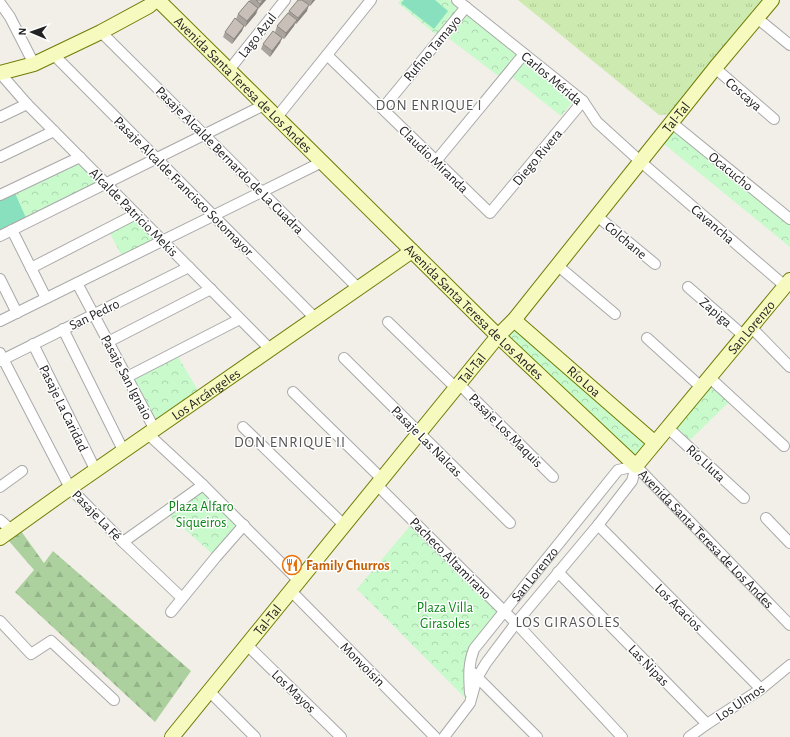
<svg xmlns="http://www.w3.org/2000/svg" width="790" height="737" font-family="'Alegreya Sans',sans-serif">
<style>
.grass{fill:url(#grass-tufts)}
.forest{fill:url(#forest-firs)}
.park{fill:url(#park-crowns)}
.pitch{fill:#88e0be}
.lines{fill:none;stroke-linecap:round;stroke-linejoin:round}
.street-casing{stroke:#a9a9a9;stroke-width:12}
.secondary-casing{stroke:#707d05;stroke-width:16}
.street{stroke:#fff;stroke-width:10}
.secondary{stroke:#f7fabf;stroke-width:14}
.wall{fill:#aba49e}
.shaded-wall{fill:#8b8681}
.building{fill:#c7bfb8;stroke:#8b8681}
.labels{text-anchor:middle;stroke-width:3;stroke-linejoin:round;paint-order:stroke}
.street-label{font-size:14px;fill:#222;stroke:#fff}
.park-label{font-size:14px;fill:#0c8416;stroke:#fff}
.food-label{font-size:14px;font-weight:bold;fill:#c56008;stroke:#fff;text-anchor:start}
.neighbourhood-label{font-size:15px;letter-spacing:1px;fill:#555;stroke:#fff}
</style>
<defs>
<pattern id="grass-tufts" width="24" height="20" patternUnits="userSpaceOnUse"><rect width="24" height="20" fill="#cdebb0"/><path d="M3 7l-1-3M5 7V3M7 7l1-3M15 17l-1-3M17 17v-4M19 17l1-3" fill="none" stroke="#b0c997"/></pattern>
<pattern id="forest-firs" width="22" height="20" patternUnits="userSpaceOnUse"><rect width="22" height="20" fill="#add19e"/><path d="M5 1l3.5 6h-7zM16 11l3.5 6h-7z" fill="#95b388"/></pattern>
<pattern id="park-crowns" width="20" height="18" patternUnits="userSpaceOnUse"><rect width="20" height="18" fill="#c8facc"/><path d="M2 6a3 3 0 1 1 6 0M12 15a3 3 0 1 1 6 0" fill="none" stroke="#acd6af"/></pattern>
</defs>
<rect width="100%" height="100%" fill="#f2efe9"/>
<path class="grass" d="M518,0h245l-92,114 -12,1z"/>
<path class="forest" d="M21,531l23,32 9,-12 138,120 -36,51 -140,-130 19,-22 -26,-30z"/>
<g class="park">
<path d="M401,0h48l125,100 -13,16 -49,-39 -15,-2 -50,-38 -13,-4 -36,-30z"/>
<path d="M672,123l118,96v28l-131,-107z"/>
<path d="M80,157l27,26 -107,53v-41z"/>
<path d="M134,217l23,22 -35,17 -14,-26z"/>
<path d="M516,327l139,116 -19,23 -128,-131z"/>
<path d="M177,355l22,37 -44,30 -24,-43z"/>
<path d="M709,377l23,22 -46,45 -18,-16z"/>
<path d="M203,485l41,40 -28,32 -51,-45z"/>
<path d="M414,521l90,91 -30,37 -4,54 -113,-114z"/>
</g>
<g class="pitch">
<path d="M404,0h31l13,11 -14,18 -33,-26z"/>
<path d="M15,193l11,25 -26,12v-30z"/>
</g>
<g class="lines">
<defs>
<g id="street">
<path d="M457,0l126,101 14,21 44,40 144,124"/>
<path d="M0,3l10,14 24,47"/>
<path d="M757,18l33,27"/>
<path d="M101,32l257,256"/>
<path d="M54,55l261,263"/>
<path d="M327,55l163,158 93,-112"/>
<path d="M715,68l59,51"/>
<path d="M229,70l56,-70"/>
<path d="M0,73l27,31 243,245"/>
<path d="M383,108l83,-101"/>
<path d="M0,117l27,-13"/>
<path d="M277,117l94,-117"/>
<path d="M672,123l118,96"/>
<path d="M0,157l54,-26"/>
<path d="M436,161l88,-107"/>
<path d="M0,195l80,-38"/>
<path d="M597,216l58,48"/>
<path d="M12,230l34,68"/>
<path d="M0,236l264,-131"/>
<path d="M557,265l58,49"/>
<path d="M31,268l105,-54"/>
<path d="M0,279l17,34"/>
<path d="M77,283l78,147"/>
<path d="M688,287l56,49"/>
<path d="M0,321l322,-159"/>
<path d="M388,322l68,66"/>
<path d="M751,327l39,40"/>
<path d="M63,329l61,123"/>
<path d="M647,338l54,49"/>
<path d="M108,342l103,-53"/>
<path d="M33,344l63,127"/>
<path d="M0,353l70,135 53,54 59,56"/>
<path d="M344,358l166,165"/>
<path d="M0,361l189,-94"/>
<path d="M127,377l113,-58"/>
<path d="M709,377l75,69"/>
<path d="M459,384l94,93"/>
<path d="M293,392l89,87"/>
<path d="M243,427l101,98"/>
<path d="M668,428l76,70"/>
<path d="M148,434l55,51 96,96"/>
<path id="s1" d="M636,466l154,159"/>
<path d="M377,485l139,138 106,114"/>
<path d="M0,487l22,-16"/>
<path d="M766,518l24,25"/>
<path d="M0,520l11,10"/>
<path d="M598,525l163,164"/>
<path d="M123,542l80,-57"/>
<path d="M558,572l149,152"/>
<path d="M291,591l144,146"/>
<path d="M171,612l45,-55 28,-32"/>
<path d="M0,621l31,33 20,-13 63,59"/>
<path d="M247,645l94,92"/>
<path d="M473,673l64,64"/>
<path d="M209,691l46,46"/>
<path id="s2" d="M470,693c-1,-16 -2,-29 4,-44l144,-179 18,-4"/>
<path d="M444,737l26,-34 7,-25 9,-15 30,-40 82,-98 34,-44 4,-15"/>
<path d="M689,737l18,-13 54,-35 29,-24"/>
</g>
<g id="secondary">
<path id="s3" d="M158,0l340,336 138,130 154,-186"/>
<path d="M0,73l34,-9 67,-32 48,-26 7,-6"/>
<path id="s4" d="M514,320l141,123"/>
<path id="s5" d="M0,538l70,-50 342,-237"/>
<path id="s6" d="M172,737l326,-401 16,-16 201,-252 57,-68"/>
</g>
</defs>
<use href="#street" class="street-casing"/>
<use href="#secondary" class="secondary-casing"/>
<use href="#street" class="street"/>
<use href="#secondary" class="secondary"/>
</g>
<g class="wall">
<path d="M250,0h16l-8,9 -2,5 -11,13 -1,-1 -2,5 -10,13 -9,-7 2,-5 11,-13 2,-5z"/>
<path d="M302,0h13l-5,6z"/>
<path d="M289,11h18l-11,13 -1,-1 -1,3 -10,13 -2,-1 -2,5 -10,14 -9,-8 2,-5 12,-12 2,-6 11,-13z"/>
</g>
<g class="shaded-wall">
<path d="M263,0h3l-8,9 2,-5z"/>
<path d="M313,0h2l-5,6 2,-5z"/>
<path d="M309,5l-2,6 -11,13 2,-6z"/>
<path d="M258,8l-2,6 -11,13 2,-6z"/>
<path d="M297,20l-3,6 -10,13 2,-6z"/>
<path d="M244,26l-2,5 -10,13 2,-5z"/>
<path d="M282,38l-2,5 -10,14 2,-6z"/>
</g>
<g class="building">
<path d="M256,0h7l-3,4z"/>
<path d="M298,0h4l7,5 -11,13 -9,-7z"/>
<path d="M249,1l9,7 -11,13 -9,-7z"/>
<path d="M288,13l9,7 -11,13 -9,-7z"/>
<path d="M235,18l9,8 -10,13 -9,-7z"/>
<path d="M273,31l9,7 -10,13 -9,-7z"/>
</g>
<defs>
<symbol id="restaurant-ring" viewBox="-11 -11 22 22"><circle r="9.5" fill="#fff" stroke="#e8710a" stroke-width="1.5"/><path d="M-5-6h1v4h1v-4h1v4h1v-4h1v5L-1.5 .5V6h-2V.5L-5-1ZM5-6V6H3V1.5H1.5Q1.5-4 5-6Z" fill="#e8710a"/></symbol>
</defs>
<g fill-rule="evenodd">
<use href="#restaurant-ring" x="281" y="554" width="22" height="22"/>
</g>
<g class="labels">
<g class="street-label">
<text transform="translate(257 35) rotate(-52)" y="5">Lago Azul</text>
<text transform="translate(432 48) rotate(-50)" y="5">Rufino Tamayo</text>
<text transform="translate(552 78) rotate(40)" y="5">Carlos Mérida</text>
<text dy="5" stroke="none"><textPath href="#s3" startOffset="120">Avenida Santa Teresa de Los Andes</textPath></text>
<text transform="translate(744 94) rotate(41)" y="5">Coscaya</text>
<text dy="5" stroke="none"><textPath href="#s6" startOffset="799">Tal-Tal</textPath></text>
<text transform="translate(537 157) rotate(-50)" y="5">Diego Rivera</text>
<text transform="translate(434 159) rotate(44)" y="5">Claudio Miranda</text>
<text transform="translate(230 160) rotate(45)" y="5">Pasaje Alcalde Bernardo de La Cuadra</text>
<text transform="translate(731 171) rotate(39)" y="5">Ocacucho</text>
<text transform="translate(184 186) rotate(45)" y="5">Pasaje Alcalde Francisco Sotomayor</text>
<text transform="translate(134 212) rotate(45)" y="5">Alcalde Patricio Mekis</text>
<text transform="translate(713 224) rotate(41)" y="5">Cavancha</text>
<text transform="translate(626 240) rotate(40)" y="5">Colchane</text>
<text dy="5" stroke="none"><textPath href="#s3" startOffset="444">Avenida Santa Teresa de Los Andes</textPath></text>
<text transform="translate(716 312) rotate(41)" y="5">Zapiga</text>
<text transform="translate(94 314) rotate(-26)" y="5">San Pedro</text>
<text dy="5" stroke="none"><textPath href="#s3" startOffset="848">San Lorenzo</textPath></text>
<text dy="5" stroke="none"><textPath href="#s6" startOffset="475">Tal-Tal</textPath></text>
<text transform="translate(127 377) rotate(62)" y="5">Pasaje San Ignaio</text>
<text dy="5" stroke="none"><textPath href="#s4" startOffset="93">Río Loa</textPath></text>
<text dy="5" stroke="none"><textPath href="#s5" startOffset="251">Los Arcángeles</textPath></text>
<text transform="translate(64 408) rotate(64)" y="5">Pasaje La Caridad</text>
<text transform="translate(506 430) rotate(45)" y="5">Pasaje Los Maquis</text>
<text transform="translate(427 441) rotate(45)" y="5">Pasaje Las Nalcas</text>
<text transform="translate(706 463) rotate(43)" y="5">Río Lluta</text>
<text transform="translate(97 515) rotate(46)" y="5">Pasaje La Fé</text>
<text dy="5" stroke="none"><textPath href="#s1" startOffset="101">Avenida Santa Teresa de Los Andes</textPath></text>
<text transform="translate(451 558) rotate(45)" y="5">Pacheco Altamirano</text>
<text dy="5" stroke="none"><textPath href="#s2" startOffset="141">San Lorenzo</textPath></text>
<text transform="translate(679 607) rotate(45)" y="5">Los Acacios</text>
<text dy="5" stroke="none"><textPath href="#s6" startOffset="151">Tal-Tal</textPath></text>
<text transform="translate(363 664) rotate(45)" y="5">Monvoisin</text>
<text transform="translate(649 665) rotate(46)" y="5">Las Ñipas</text>
<text transform="translate(294 691) rotate(44)" y="5">Los Mayos</text>
<text transform="translate(740 702) rotate(-34)" y="5">Los Ulmos</text>
</g>
<g class="park-label">
<text x="201" y="511">Plaza Alfaro<tspan x="201" dy="16">Siqueiros</tspan></text>
<text x="445" y="612">Plaza Villa<tspan x="445" dy="16">Girasoles</tspan></text>
</g>
<g class="food-label">
<text x="306" y="570">Family Churros</text>
</g>
<g class="neighbourhood-label">
<text x="429" y="110">DON ENRIQUE I</text>
<text x="290" y="447">DON ENRIQUE II</text>
<text x="568" y="627">LOS GIRASOLES</text>
</g>
</g>
<g transform="translate(32 32) rotate(272)" stroke="#ffffff" stroke-width="3" paint-order="stroke">
<path d="M0-3L7 15L0 10L-7 15Z" fill="#222222"/>
<text y="-6" font-size="11" font-weight="bold" text-anchor="middle" fill="#222222">N</text>
</g>
</svg>
